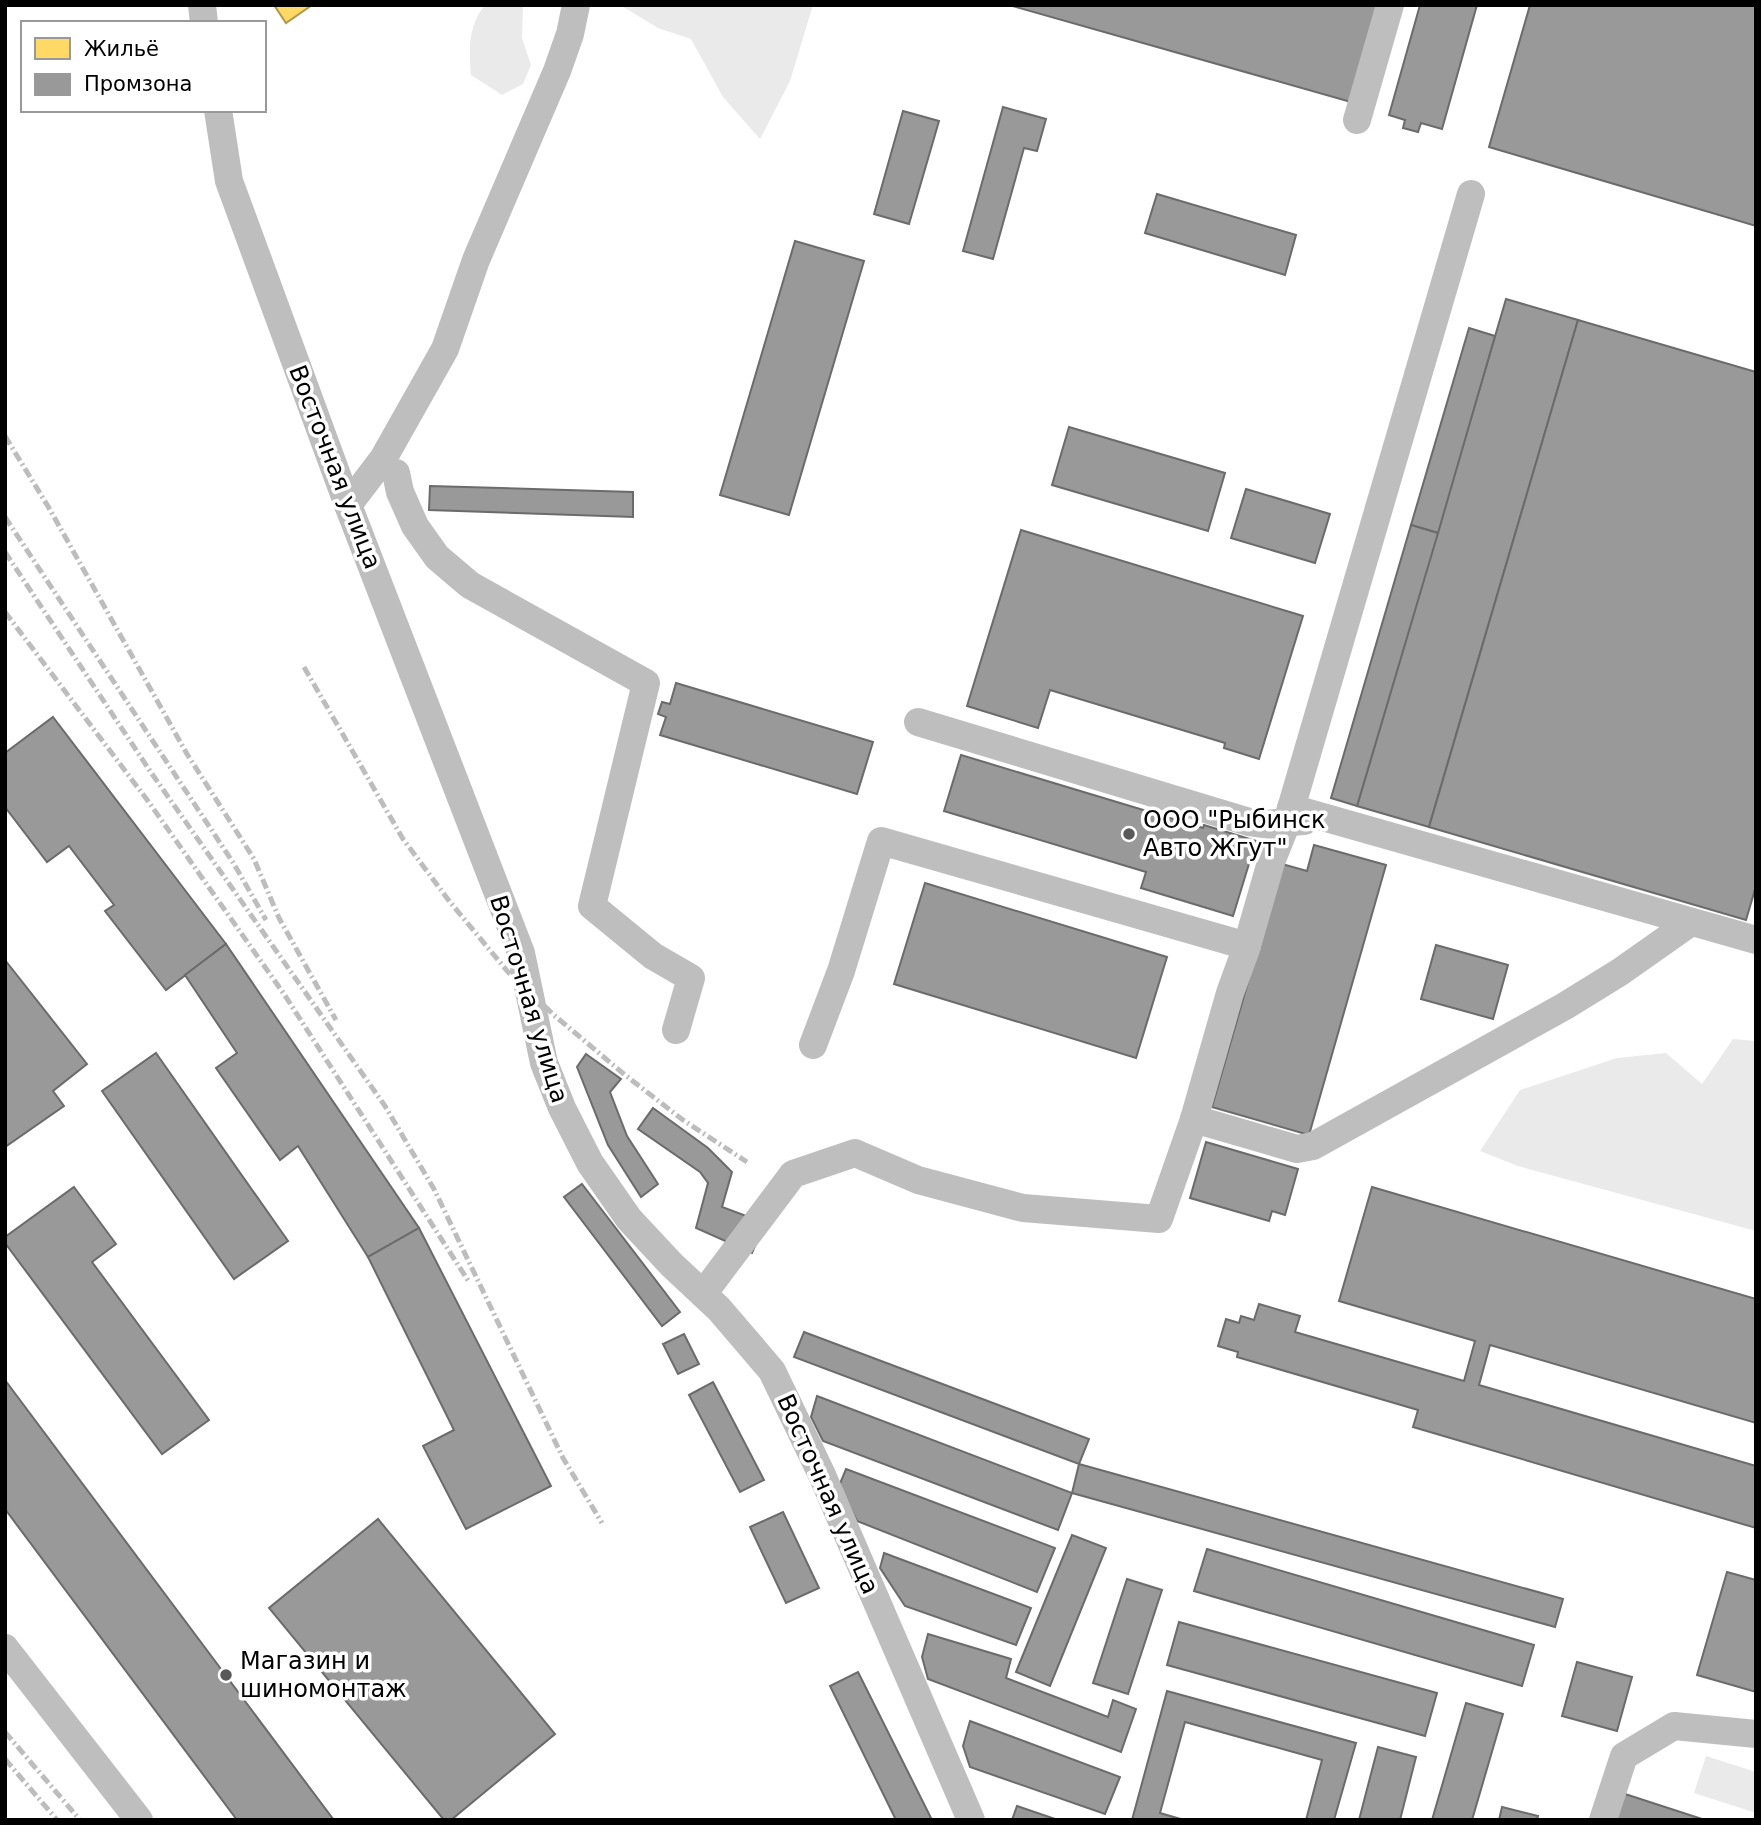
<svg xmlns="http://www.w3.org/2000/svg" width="1761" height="1825" font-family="'DejaVu Sans',sans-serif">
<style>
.green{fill:#eaeaea}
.homes{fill:#ffd966;stroke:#b29847;stroke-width:2}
.industry{fill:#999;stroke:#6b6b6b;stroke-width:2}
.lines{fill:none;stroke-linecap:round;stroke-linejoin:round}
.minor{stroke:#bebebe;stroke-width:28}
.rail{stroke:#bdbdbd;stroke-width:5;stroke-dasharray:10 3.5 2 3.5;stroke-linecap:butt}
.poi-dot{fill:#595959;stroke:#fff;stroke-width:2.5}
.labels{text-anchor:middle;stroke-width:7;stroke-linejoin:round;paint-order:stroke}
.street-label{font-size:24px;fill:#000;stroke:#fff}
.poi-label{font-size:24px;fill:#000;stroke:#fff;text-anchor:start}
</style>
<rect width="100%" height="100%" fill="#fff"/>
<g class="green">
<path d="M485,5h38l-1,33 9,27 -8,19 -21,11 -31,-20c-2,-25 -3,-50 14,-70z"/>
<path d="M620,5h193l-23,76 -30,58 -37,-42 -32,-58 -33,-11z"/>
<path d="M1733,1039l23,2v190l-238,-65 -38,-15 40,-61 97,-32 49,-5 36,31z"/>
<path d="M1706,1756l50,16v41l-62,-20z"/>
</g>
<path class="homes" d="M274,5h38l-26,18z"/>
<g class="industry">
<path d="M1009,5h369l-27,97z"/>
<path d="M1420,5h57l-35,124 -21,-6 -3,9 -15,-4 2,-8 -16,-5z"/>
<path d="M1530,5h226v221l-267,-79z"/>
<path d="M1003,107l43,12 -9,32 -13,-3 -31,111 -30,-8z"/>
<path d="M903,111l36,10 -30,103 -35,-10z"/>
<path d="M1157,194l139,41 -11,40 -140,-42z"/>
<path d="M795,241l69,20 -75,254 -69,-20z"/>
<path d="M1506,299l72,21 -149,507 -72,-21z"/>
<path d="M1578,320l178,52v514l-10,34 -317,-93z"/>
<path d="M1469,328l26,8 -57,197 -27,-8z"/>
<path d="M1069,427l156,46 -17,58 -156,-46z"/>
<path d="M430,486l203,6v25l-204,-7z"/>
<path d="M1246,489l84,25 -15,49 -84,-25z"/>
<path d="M1411,525l27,8 -81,273 -26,-8z"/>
<path d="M1021,530l282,86 -44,143 -35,-11 1,-5 -175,-53 -12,38 -71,-22z"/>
<path d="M676,683l197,59 -16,52 -197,-59 6,-18 -8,-3 4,-12 8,2z"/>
<path d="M53,717l173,227 -60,46 -61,-79 9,-6 -45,-59 -22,16 -42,-55v-54z"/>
<path d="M961,755l242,73 1,-3 52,16 -23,75 -92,-28 5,-16 -202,-61z"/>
<path d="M1314,845l72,20 -77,270 -97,-28 70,-243 25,7z"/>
<path d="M925,883l242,74 -31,101 -242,-74z"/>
<path d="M226,944l193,284 -51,29 -70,-111 -18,14 -64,-92 21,-15 -52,-78z"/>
<path d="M1436,945l72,20 -15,54 -72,-20z"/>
<path d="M5,960l82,104 -34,27 11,15 -59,41z"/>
<path d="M156,1053l132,188 -54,38 -132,-188z"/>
<path d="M586,1054l35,25 -11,13 17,44 31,48 -17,13 -33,-52 -31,-78z"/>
<path d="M653,1108l55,40 24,24 -10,35 43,16 -13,30 -56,-25 12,-45 -8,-11 -62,-43z"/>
<path d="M1206,1142l92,27 -13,46 -13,-4 -3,10 -79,-23z"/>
<path d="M582,1184l98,128 -18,14 -98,-129z"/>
<path d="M74,1187l42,57 -24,18 117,158 -47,34 -157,-211v-6z"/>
<path d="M1372,1187l384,112v124l-266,-78 -11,40 277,81v62l-343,-101 5,-17 -181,-53 1,-5 -20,-6 8,-27 13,4 2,-7 13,4 5,-16 41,12 -5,16 169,49 11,-40 -136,-40z"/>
<path d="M419,1228l132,258 -85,43 -43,-83 31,-16 -86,-173z"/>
<path d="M804,1332l285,107 -10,25 -285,-107z"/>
<path d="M684,1334l15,30 -21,10 -15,-30z"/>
<path d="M5,1380l328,439 -1,1h-95l-232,-311z"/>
<path d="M713,1382l51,98 -24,12 -51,-97z"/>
<path d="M817,1396l255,97 -14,37 -235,-89 -12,-24z"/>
<path d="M1079,1464l484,135 -8,28 -483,-134z"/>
<path d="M846,1469l209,79 -18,44 -180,-71 -18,-35z"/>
<path d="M783,1512l36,76 -33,15 -36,-76z"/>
<path d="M378,1519l177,215 -104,86h-7l-175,-212z"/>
<path d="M1072,1535l34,13 -56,138 -34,-14z"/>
<path d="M1207,1549l327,96 -12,41 -328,-95z"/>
<path d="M884,1553l147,55 -15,37 -111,-39 -25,-38z"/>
<path d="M1727,1572l29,8v112l-59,-17z"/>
<path d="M1127,1579l35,11 -34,104 -35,-11z"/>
<path d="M1179,1622l258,71 -12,43 -258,-71z"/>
<path d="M928,1634l83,25 -5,19 102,39 5,-17 23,9 -15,43 -193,-73 -6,-22z"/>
<path d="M1577,1662l55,15 -15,54 -55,-15z"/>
<path d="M858,1672l74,148h-36l-66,-134z"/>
<path d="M1167,1691l189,52 -22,77h-28l16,-60 -137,-38 -25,91 24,7h-52z"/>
<path d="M1466,1703l37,11 -31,106h-40z"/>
<path d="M970,1721l150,56 -15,37 -135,-47 -7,-21z"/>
<path d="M1378,1747l38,10 -16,63h-41z"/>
<path d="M1622,1793l83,27h-91z"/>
<path d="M1017,1806l41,14h-46z"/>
<path d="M1502,1807l36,9 -1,4h-38z"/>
</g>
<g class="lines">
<g class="minor">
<path d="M202,5l2,18"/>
<path d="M218,110l11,71 119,324 173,448 23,110 18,45 28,55 39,56 43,46 47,44 53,62 50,104 149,345"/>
<path d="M1357,120l33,-115"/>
<path d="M1471,194l-184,628 -16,40 -25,87 -16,44 -36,126 103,30 16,-3 252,-140 55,-34 71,-50"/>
<path d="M396,473l4,19 15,34 22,31 33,28 176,98 -54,223 61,50 38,22 -15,52"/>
<path d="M348,505l35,-46 62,-110 31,-89 81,-189 13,-37 6,-29"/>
<path d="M918,722l331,100 15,2 40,-3"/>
<path d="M1291,808l465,132"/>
<path d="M813,1045l28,-74 40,-130 366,105"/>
<path d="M703,1294l90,-120 62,-21 63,27 105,28 136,11 35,-100"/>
<path d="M5,1648l134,172"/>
<path d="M1603,1820l21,-64 50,-30 82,8"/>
</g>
<g class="rail">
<path d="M5,436l44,72 138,246 67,105 25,59 57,102"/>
<path d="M5,517l229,347 32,56"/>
<path d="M5,552l145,219 235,335 49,83 129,269 39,65"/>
<path d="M5,612l143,189 136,193 185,288"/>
<path d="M304,667l99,172 47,63 58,70 47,44 70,59 58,45 64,42"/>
<path d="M5,1732l75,88"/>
<path d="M5,1759l52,61"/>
</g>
</g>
<g class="poi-dot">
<circle cx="1129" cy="834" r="7"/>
<circle cx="226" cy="1675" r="7"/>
</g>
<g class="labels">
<g class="street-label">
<text transform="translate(335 467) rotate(69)" y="8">Восточная улица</text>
<text transform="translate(529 999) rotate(73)" y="8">Восточная улица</text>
<text transform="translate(828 1494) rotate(66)" y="8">Восточная улица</text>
</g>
<g class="poi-label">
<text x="1143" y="828">ООО "Рыбинск<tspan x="1143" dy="28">Авто Жгут"</tspan></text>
<text x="240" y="1669">Магазин и<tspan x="240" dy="28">шиномонтаж</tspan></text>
</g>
</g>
<rect width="1761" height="1825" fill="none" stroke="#000000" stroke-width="14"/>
<rect x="21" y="21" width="245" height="91" fill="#ffffff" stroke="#999999" stroke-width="2"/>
<rect x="35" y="38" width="35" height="21" fill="#ffd966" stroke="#999999" stroke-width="2"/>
<text x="84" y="56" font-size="21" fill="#000000">Жильё</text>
<rect x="35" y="74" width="35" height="21" fill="#999999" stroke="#999999" stroke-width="2"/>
<text x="84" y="91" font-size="21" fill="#000000">Промзона</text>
</svg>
